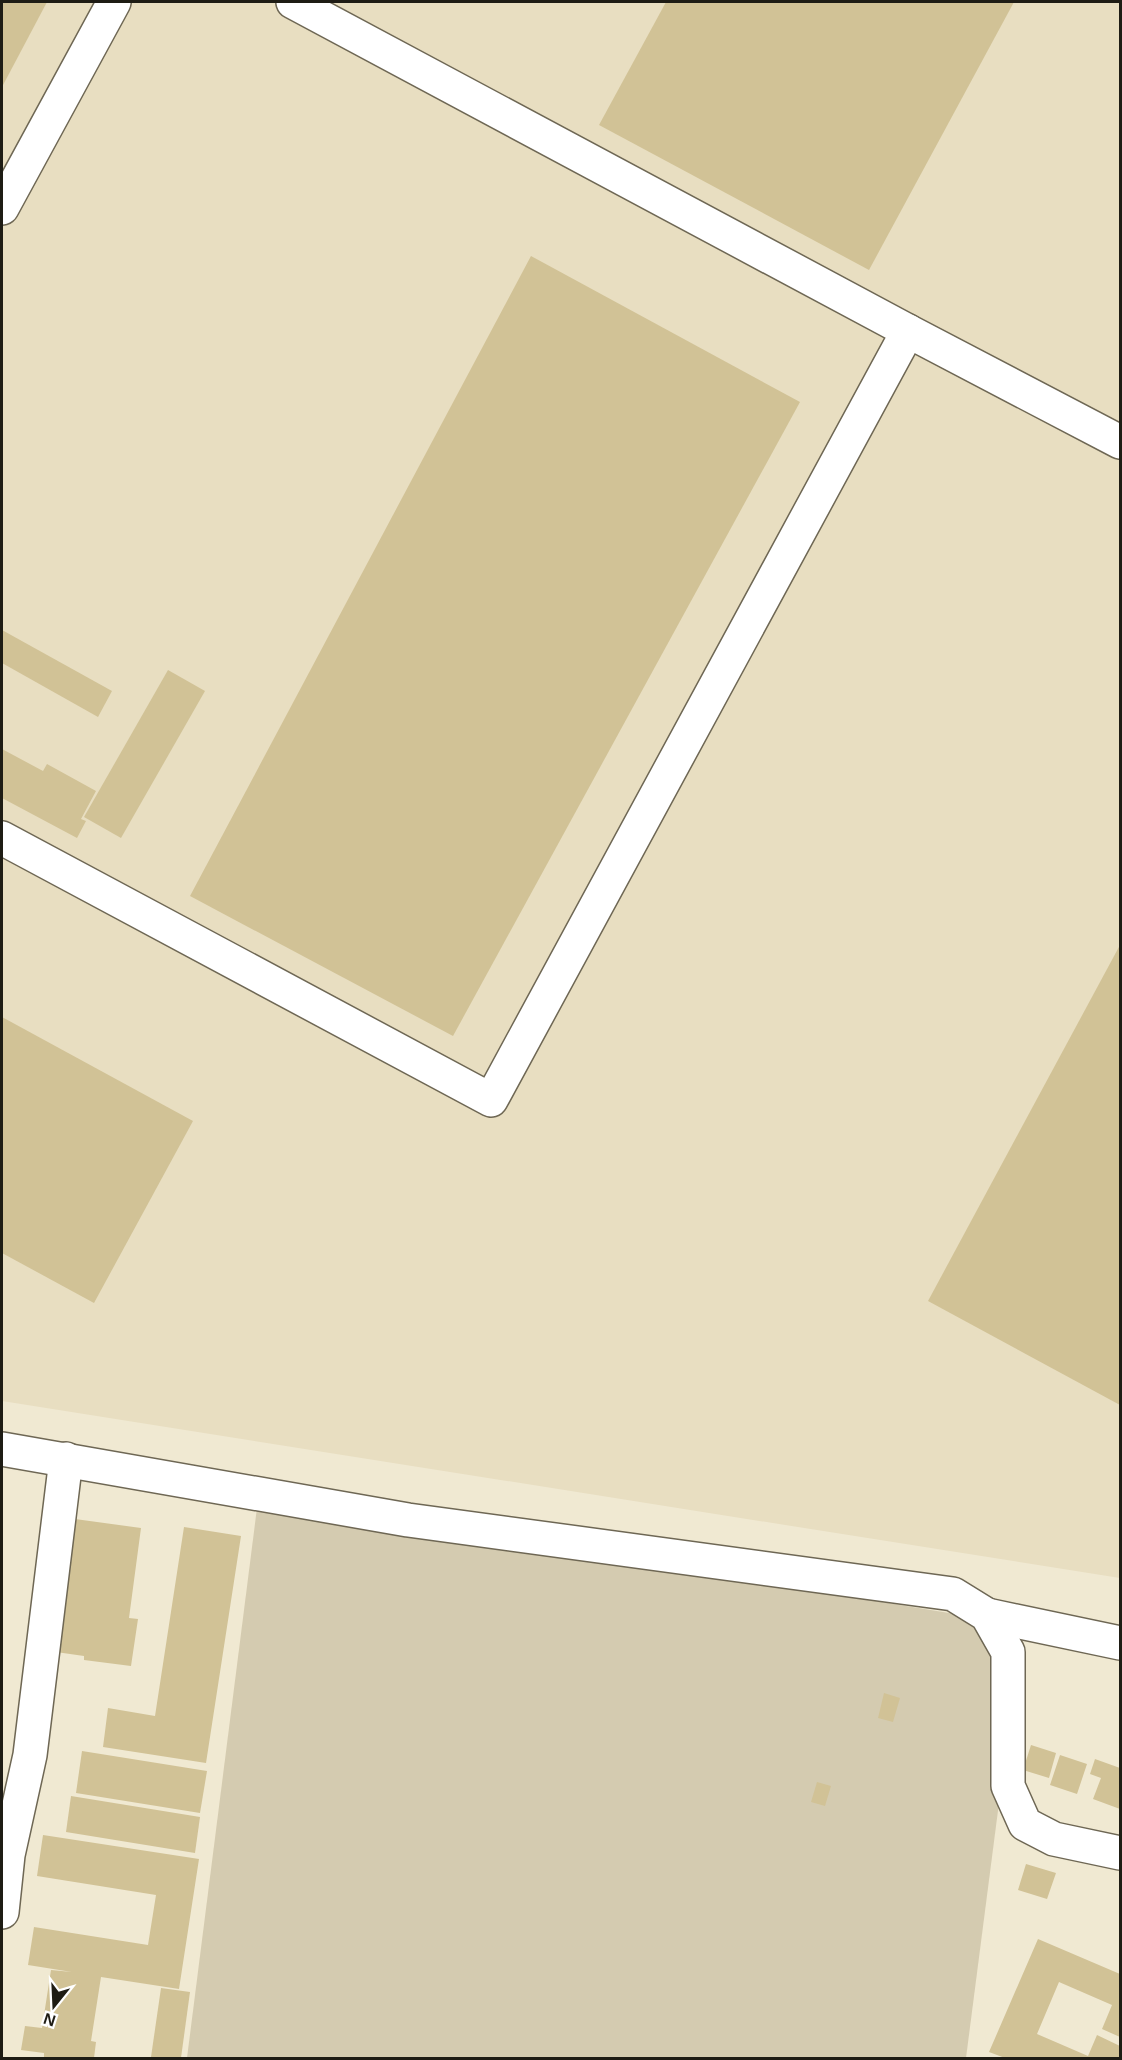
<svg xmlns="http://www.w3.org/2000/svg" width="1122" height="2060" font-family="Helvetica,sans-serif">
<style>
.built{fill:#e8dec1}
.green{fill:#d4cbb0}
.building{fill:#d1c296}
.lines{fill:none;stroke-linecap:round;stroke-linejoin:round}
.minor-casing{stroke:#6e6754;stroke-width:36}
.minor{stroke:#fff;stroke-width:33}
</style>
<rect width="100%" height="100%" fill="#f0e9d2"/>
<path class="built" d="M2,2h1118v1576l-1118,-177z"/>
<path class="green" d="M258,1500l764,125 -56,433h-779z"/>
<g class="building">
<path d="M2,2h45l-45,85z"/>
<path d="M666,2h348l-145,268 -270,-145z"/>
<path d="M531,256l269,146 -347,634 -263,-140z"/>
<path d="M2,630l110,61 -14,26 -96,-54z"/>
<path d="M168,670l37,21 -84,147 -37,-21z"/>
<path d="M2,749l41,22 4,-7 49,27 -15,28 5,2 -9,17 -75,-40z"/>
<path d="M1120,945v460l-192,-104z"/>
<path d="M2,1017l191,104 -99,182 -92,-50z"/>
<path d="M75,1519l66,9 -12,90 9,1 -7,47 -47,-6v-4l-28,-4z"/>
<path d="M184,1527l57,9 -35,227 -103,-16 5,-39 47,8z"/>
<path d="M884,1693l16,5 -7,24 -15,-4z"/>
<path d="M1031,1745l25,8 -7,25 -26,-8z"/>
<path d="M82,1751l125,20 -7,42 -124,-20z"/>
<path d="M1060,1755l27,9 -10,30 -27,-9z"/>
<path d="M1095,1759l25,9v41l-27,-10 8,-21 -11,-4z"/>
<path d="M817,1782l14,4 -6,20 -14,-4z"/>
<path d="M71,1796l129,21 -5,36 -129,-21z"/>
<path d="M43,1835l156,24 -20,130 -78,-12 -10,64 5,1 -2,16h-50v-5l-23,-3 4,-24 17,2 9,-58 21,2 -44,-7 6,-38 114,18 8,-50 -119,-19z"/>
<path d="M1026,1864l30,9 -9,26 -29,-9z"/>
<path d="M1038,1939l82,35v63l-18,-8 10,-24 -53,-23 -22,52 51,22 9,-21 23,11v12h-115l-16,-6z"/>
<path d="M161,1988l29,4 -9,66 -30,-1z"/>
</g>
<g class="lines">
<defs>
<g id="minor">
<path d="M293,2l615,329 212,111"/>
<path d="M2,208l112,-206"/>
<path d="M2,838l489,262 417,-769"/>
<path d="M2,1449l406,71 545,74 34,21 21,37v134l17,38 29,15 66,14"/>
<path d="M987,1615l133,28"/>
<path d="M2,1912l6,-57 22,-100 36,-296"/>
</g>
</defs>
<use href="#minor" class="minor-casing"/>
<use href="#minor" class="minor"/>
</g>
<rect width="1122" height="2060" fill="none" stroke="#1e1c14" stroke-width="6"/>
<g transform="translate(54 2006) rotate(198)" stroke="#ffffff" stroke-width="4.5" paint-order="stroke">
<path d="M0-4.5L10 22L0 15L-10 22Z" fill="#1e1c14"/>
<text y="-9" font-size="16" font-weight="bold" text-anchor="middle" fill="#1e1c14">N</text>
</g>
</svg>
